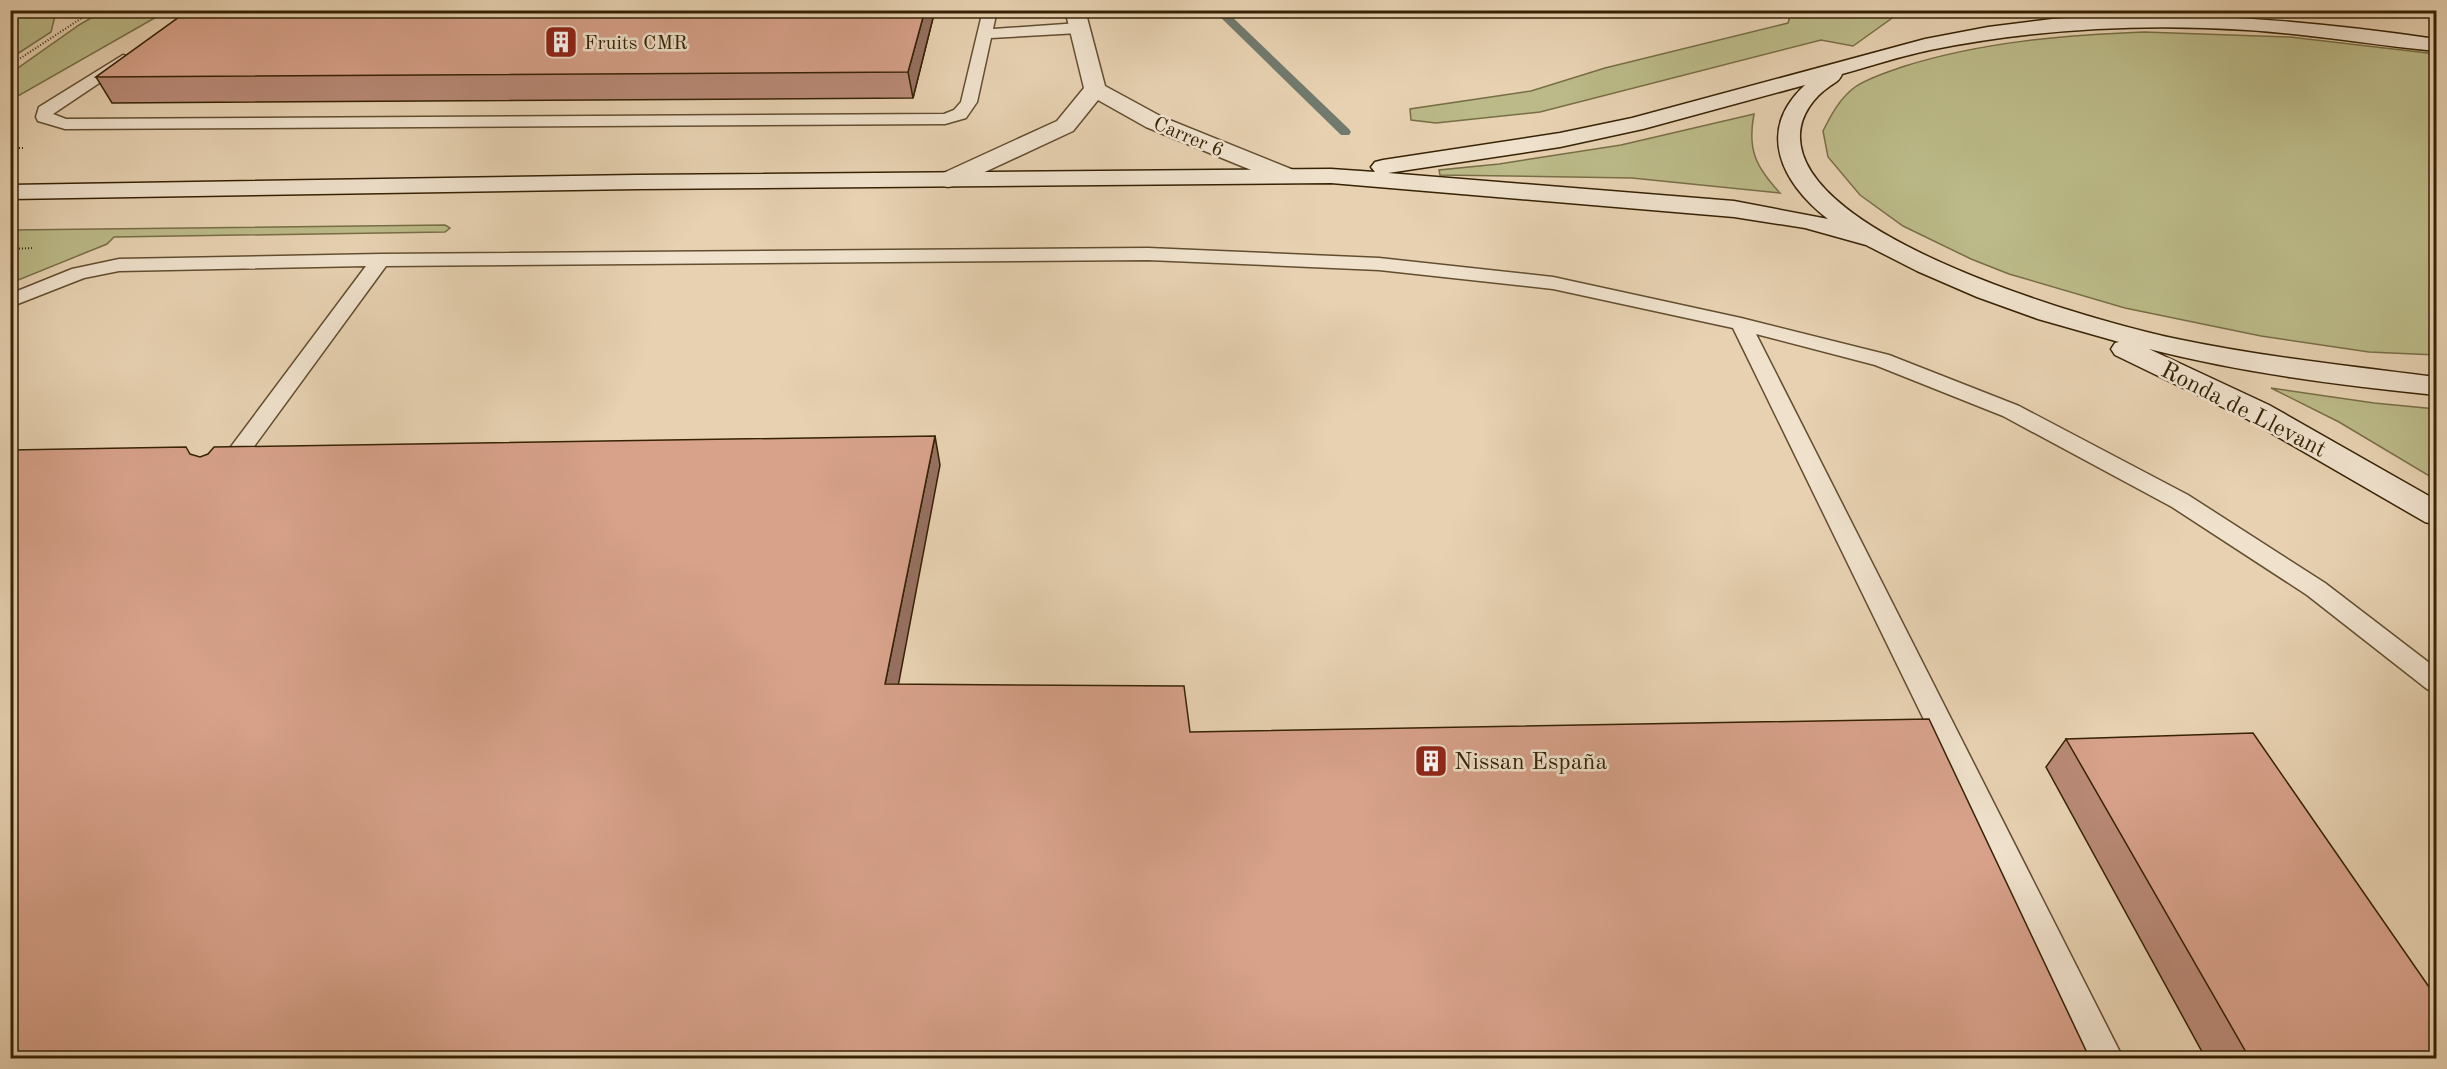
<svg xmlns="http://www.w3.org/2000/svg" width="2447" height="1069" font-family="'Old Standard TT',serif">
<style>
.green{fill:#bbba88;stroke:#786e46;stroke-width:1.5}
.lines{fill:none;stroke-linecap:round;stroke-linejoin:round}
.stream{fill:#717a6d;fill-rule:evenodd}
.service-casing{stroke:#624e2f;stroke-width:3}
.minor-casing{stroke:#624e2f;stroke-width:3}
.secondary-casing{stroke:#362204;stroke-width:3}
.path{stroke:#362204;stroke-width:2;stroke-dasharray:1 2;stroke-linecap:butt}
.service{fill:#efe1cc;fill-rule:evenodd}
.minor{fill:#efe1cc;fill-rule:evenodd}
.secondary{fill:#efe1cc;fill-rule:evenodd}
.wall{fill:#b98a77;stroke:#362204;stroke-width:1.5}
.shaded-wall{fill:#967161;stroke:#362204;stroke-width:1.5}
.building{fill:#d7a18a;stroke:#362204;stroke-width:1.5}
.labels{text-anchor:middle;stroke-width:5;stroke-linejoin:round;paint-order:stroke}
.far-poi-label{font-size:20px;fill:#362204;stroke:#efe1cc;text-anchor:start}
.far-street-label{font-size:20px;fill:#362204;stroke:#efe1cc}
.street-label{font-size:24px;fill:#362204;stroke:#efe1cc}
.poi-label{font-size:24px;fill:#362204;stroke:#efe1cc;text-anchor:start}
</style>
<rect width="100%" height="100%" fill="#e7d1b1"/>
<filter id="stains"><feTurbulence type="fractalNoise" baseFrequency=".00333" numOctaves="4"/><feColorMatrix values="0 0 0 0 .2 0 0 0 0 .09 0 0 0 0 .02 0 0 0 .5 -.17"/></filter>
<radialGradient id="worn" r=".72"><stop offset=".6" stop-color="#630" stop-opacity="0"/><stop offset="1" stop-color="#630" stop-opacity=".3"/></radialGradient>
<g class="green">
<path d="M1792,10l110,1 -49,35 -32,-6 -281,72 -104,11 -25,-3 -1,-11 121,-18 74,-23 183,-45z"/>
<path d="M103,11h64l-156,89v-27l68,-48z"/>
<path d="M25,12h31l-5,20 -40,26v-41z"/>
<path d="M2144,32l146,5 146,17v301l-67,-3 -108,-16 -136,-28 -116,-34 -38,-15 -68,-33 -43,-31 -32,-38 -5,-26c8,-16 17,-33 32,-44 15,-10 33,-15 50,-21 77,-24 159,-31 239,-34z"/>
<path d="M1754,114c-7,36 2,53 26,79l-148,-15 -192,-3 -1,-5 60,-6 122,-19z"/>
<path d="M445,225l5,3 -5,4 -331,5 -7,7 -96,39v-53z"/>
<path d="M2271,388l103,15 62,6v71l-97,-58z"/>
</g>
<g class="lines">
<path class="stream" d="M1213,10h12l124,119 2,3 -2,3h-8z"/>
<defs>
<g id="service">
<path d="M983,10h14l-4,19 86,-6 8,5 -8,5 -88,5 -14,64 -11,16 -21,6 -880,5 -27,-8 -2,-4 3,-10 84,-52 6,2 2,3 -2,3 -76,51 13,5 878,-5 10,-4 7,-8z"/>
<path d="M1148,248l231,10 174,19 188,41 148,37 130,51 169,89 137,88 111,85v24l-9,-3 -120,-94 -135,-88 -169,-91 -128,-51 -119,-31 367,724h-34l-356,-730 -180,-39 -174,-19 -231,-10 -762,6 -155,212 -8,3 -8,-3 -3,-5 3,-5 151,-202 -247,5 -35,7 -74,29v-13l62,-25 47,-10 262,-5z"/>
</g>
<path id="minor" d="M1065,10h20l20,76 57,31 134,54 3,5 -3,5 -9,2 -9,-2 -132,-54 -48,-27 -25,31 -116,54 -9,2 -9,-2 -3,-5 3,-5 118,-54 27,-33z"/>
<path id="secondary" d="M2116,15c108,-1 213,8 320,24v12c-63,-6 -125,-17 -189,-21 -106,-7 -213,-1 -317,20 -29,6 -59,16 -88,24 -2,6 -6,8 -12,12 -16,11 -29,28 -30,48 -5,104 296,188 377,205 86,18 172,27 259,38v18c-97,-10 -193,-22 -287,-46l120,56 167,95v25l-11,-3 -178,-103 -132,-64 -4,-6 4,-6 4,-1 -81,-23 -61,-22 -60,-26 -51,-26 -61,-17 -71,-11 -403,-34 -694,6 -627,10v-14l627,-10 694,-6 44,3 -4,-5 4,-5 8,-2 177,-27 72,-15 293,-79 63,-12 64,-8zM1805,85c-50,46 -23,98 23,134l-94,-18 -346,-28 172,-26 83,-18z"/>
</defs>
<use href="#service" class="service-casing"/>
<use href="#minor" class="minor-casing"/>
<use href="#secondary" class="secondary-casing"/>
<g class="path">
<path d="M10,65l84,-55"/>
<path d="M10,148h15"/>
<path d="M10,249l24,-1"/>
</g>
<use href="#service" class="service"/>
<use href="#minor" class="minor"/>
<use href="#secondary" class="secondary"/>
</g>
<g class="wall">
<path d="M189,10h746l-22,88 -801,5 -16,-26z"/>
<path d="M2066,739l370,320h-230l-160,-292z"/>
</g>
<g class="shaded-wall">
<path d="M925,10h10l-22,88 -5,-26z"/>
<path d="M935,436l5,29 -47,248 -8,-29z"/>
</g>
<g class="building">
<path d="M189,10h736l-17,62 -812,5z"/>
<path d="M935,436l-50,248 299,2 6,46 739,-13 161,340h-2080v-609l176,-3 4,7 10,3 8,-3 6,-7z"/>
<path d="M2253,733l183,264v62h-186l-184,-320z"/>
</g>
<defs>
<symbol id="building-square" viewBox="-11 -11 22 22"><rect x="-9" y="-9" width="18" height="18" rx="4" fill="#8f2418" stroke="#efe1cc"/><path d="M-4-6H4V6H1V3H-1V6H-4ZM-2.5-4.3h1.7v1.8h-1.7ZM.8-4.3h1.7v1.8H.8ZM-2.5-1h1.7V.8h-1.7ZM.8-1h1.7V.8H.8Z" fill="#fff"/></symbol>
</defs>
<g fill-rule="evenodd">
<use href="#building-square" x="542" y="23" width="38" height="38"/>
<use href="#building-square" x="1412" y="742" width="38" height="38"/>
</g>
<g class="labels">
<g class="far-poi-label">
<text x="584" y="49">Fruits CMR</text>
</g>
<g class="far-street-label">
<text transform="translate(1189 136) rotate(23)" y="7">Carrer 6</text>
</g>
<g class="street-label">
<text transform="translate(2244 409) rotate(27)" y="8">Ronda de Llevant</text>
</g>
<g class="poi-label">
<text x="1454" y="769">Nissan España</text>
</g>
</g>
<rect width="2447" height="1069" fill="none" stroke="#e7d1b1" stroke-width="36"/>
<rect x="12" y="12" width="2423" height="1045" fill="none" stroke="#362204" stroke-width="3"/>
<rect x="18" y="18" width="2411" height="1033" fill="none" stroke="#362204" stroke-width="1.5"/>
<rect width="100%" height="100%" filter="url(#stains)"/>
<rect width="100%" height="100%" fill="url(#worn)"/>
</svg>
